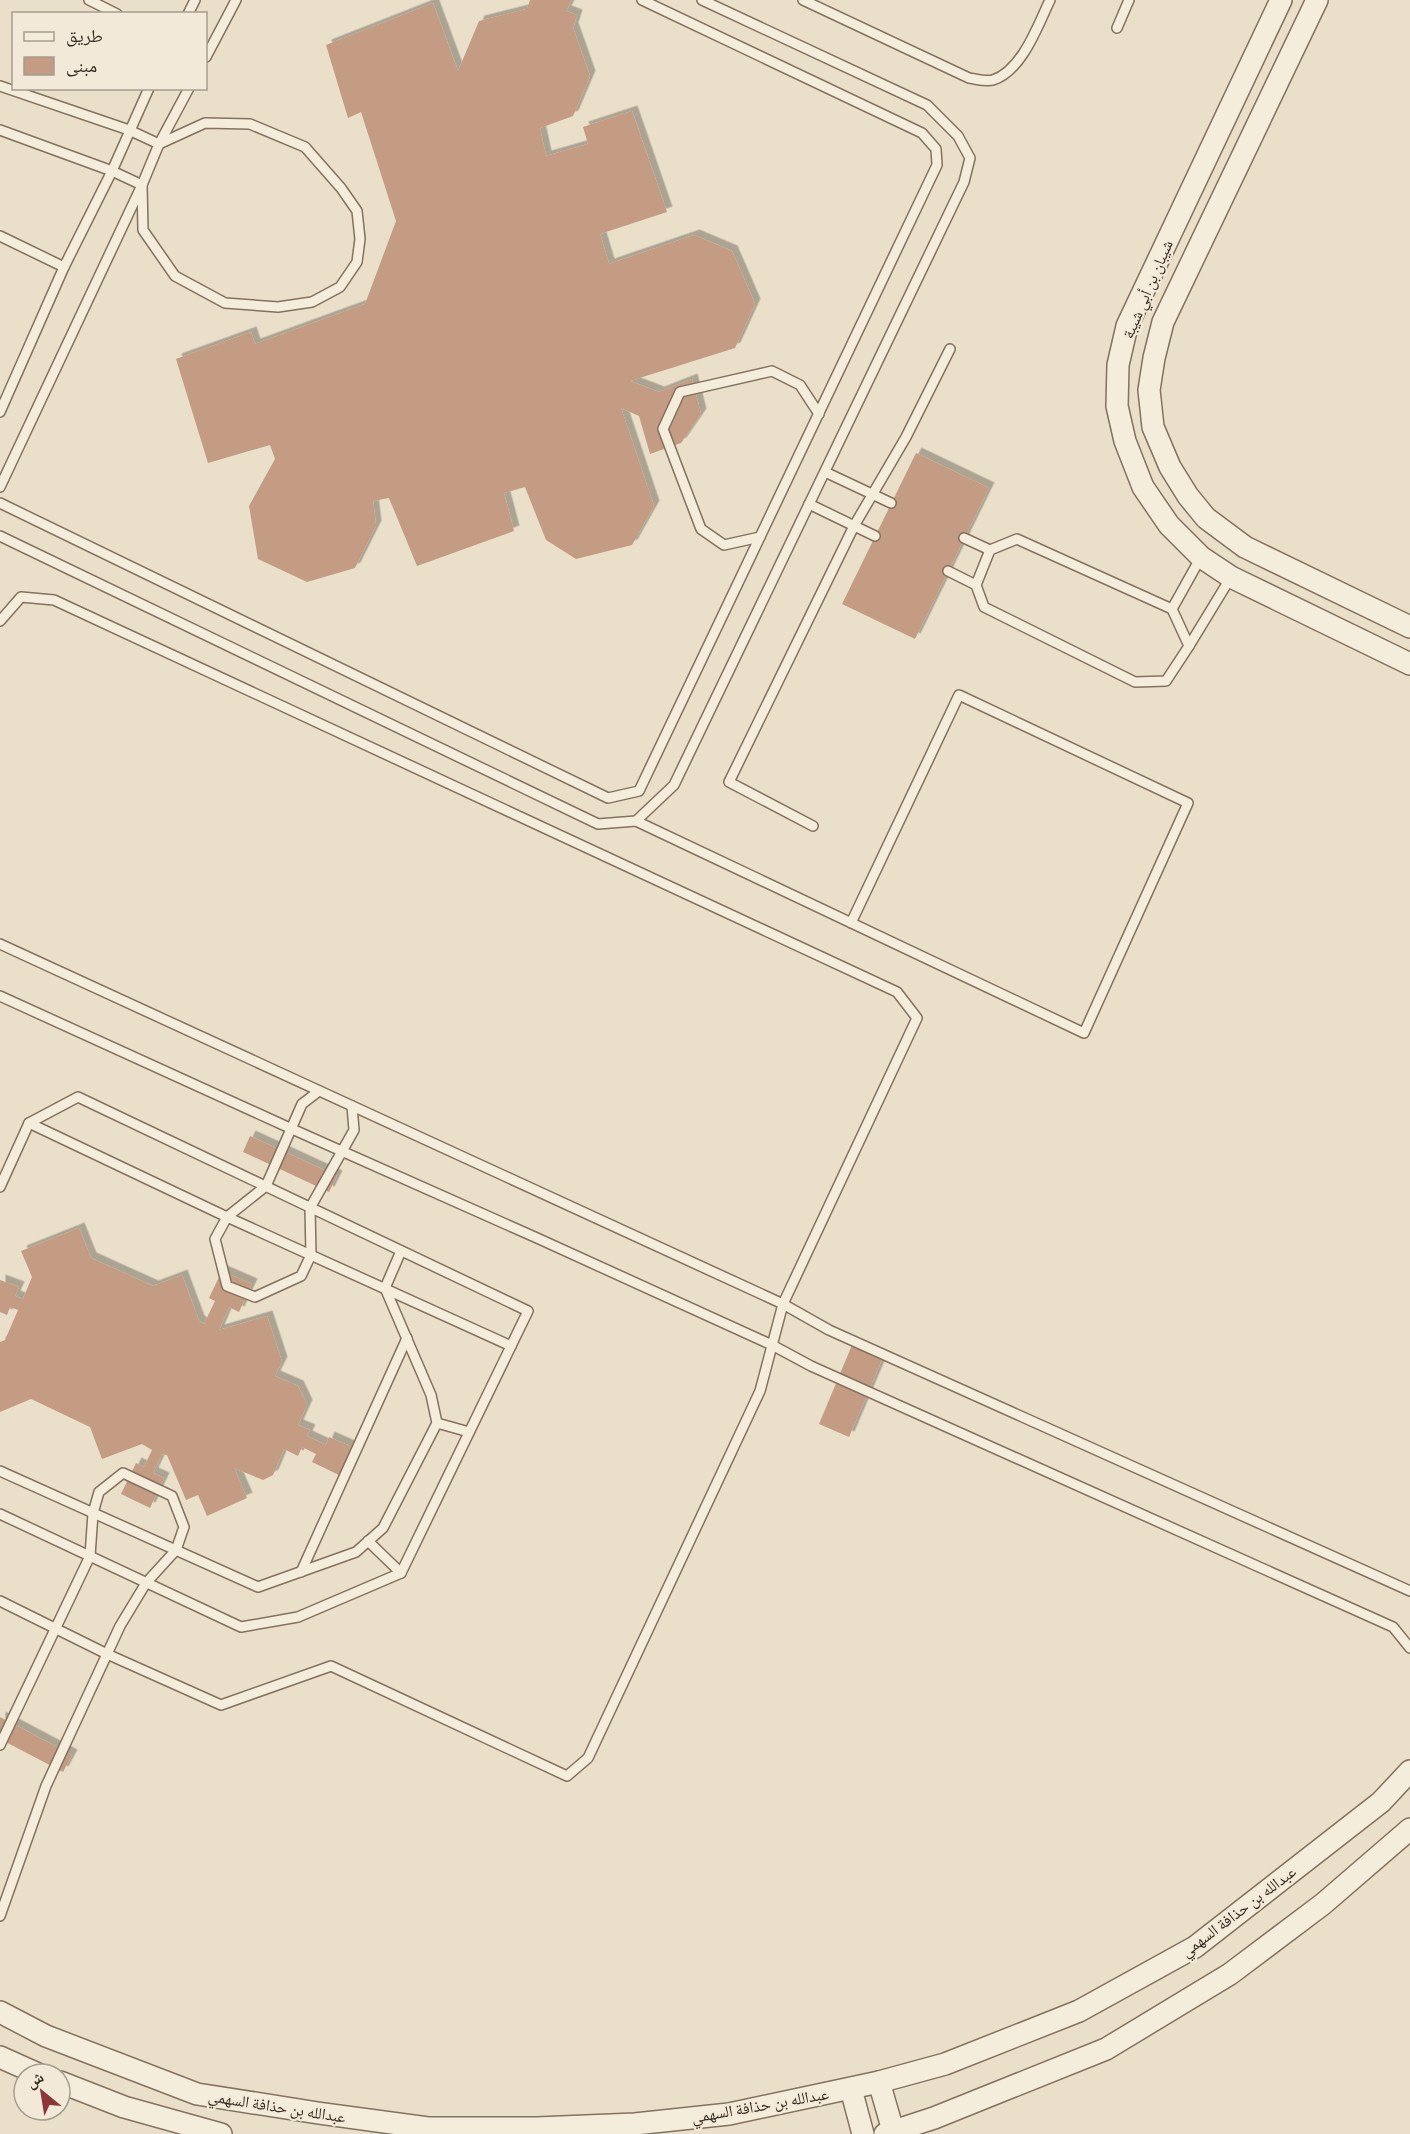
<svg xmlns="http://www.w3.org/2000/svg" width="1410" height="2134" font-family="Literata,'Noto Naskh Arabic',serif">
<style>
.building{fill:#c49b83;filter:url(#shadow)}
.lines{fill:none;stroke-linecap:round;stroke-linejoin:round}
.service-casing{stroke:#84715f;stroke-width:12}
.tertiary-casing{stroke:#84715f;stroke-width:24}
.service{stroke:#f5eddb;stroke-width:9}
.tertiary{stroke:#f5eddb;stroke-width:21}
.labels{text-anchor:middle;stroke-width:4.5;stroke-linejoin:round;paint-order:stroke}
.street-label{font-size:16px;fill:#362b21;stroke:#f2e9d8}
</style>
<defs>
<filter id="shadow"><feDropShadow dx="5.5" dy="-5.5" stdDeviation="0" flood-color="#0004"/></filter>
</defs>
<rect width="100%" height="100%" fill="#eadfc9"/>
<g class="building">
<path d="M530,0h42l-6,11 11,4 -4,13 17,48 -17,40 -33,12 6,28 42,-12 -5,-17 49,-16 35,101 -67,22 9,30 85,-29 38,16 23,53 -20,44 -105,33 29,11 33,-13 9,35 -20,29 -31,11 -11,-38 -18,-8 33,98 -22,39 -56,14 -30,-19 -21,-53 -21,6 10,38 -97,35 -28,-68 -16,3 3,25 -21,42 -48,14 -49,-23 -9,-53 26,-47 -5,-14 -62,18 -32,-104 75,-27 4,12 110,-40 31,-83 -35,-109 -13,6 -22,-73 107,-42 25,68 21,-50 48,-12z"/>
<path d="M916,453l73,35 -74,151 -73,-35z"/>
<path d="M250,1136l87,40 -8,16 -86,-40z"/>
<path d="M79,1228l12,30 62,28 29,-11 17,46 5,3 11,-23 -6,-3 13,-27 30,13 -13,28 -10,-5 -10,23 48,-14 15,46 -7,14 23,10 9,19 -9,20 12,5 -3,6 19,9 3,-8 25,11 -13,28 -29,-14 4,-8 -14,-7 -4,9 -14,-7 -11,26 -10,5 -29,-12 13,30 -40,18 -9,-21 -12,5 -19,-45 -5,-1 -9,19 11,5 -14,30 -29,-14 15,-31 8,4 8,-17 -10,-6 -40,15 -12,-32 -59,-28 -31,13v-70l5,-2 13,-30 -8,-3 -3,8 -7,-3v-32l19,7 -4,9 8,3 9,-22 -11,-26z"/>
<path d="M852,1345l31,12 -34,80 -30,-13z"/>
<path d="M0,1717l72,38 -9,17 -63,-33z"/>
</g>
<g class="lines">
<defs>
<g id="service">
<path d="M89,0l28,14"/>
<path d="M803,0l166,78c7,1 17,4 24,2 29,-9 45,-55 57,-80"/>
<path d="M188,14l7,-14"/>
<path d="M1117,28l12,-28"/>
<path d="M206,57l30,-57"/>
<path d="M0,86l129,44 30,14 46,-21 45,1 55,23 36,41 16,23 3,28 -3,23 -17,25 -28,15 -34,5 -53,-4 -50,-27 -32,-46 -1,-45 -30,-14 -112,-41"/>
<path d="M0,236l64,31"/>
<path d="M0,412l64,-145 48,-96 37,-83"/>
<path d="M825,472l66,31"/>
<path d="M0,487l142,-302 17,-41 30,-56"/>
<path d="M0,503l608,295 31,-7 298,-626 -1,-16 -14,-16 -280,-133"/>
<path d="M809,504l66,32"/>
<path d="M0,536l598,288 38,-3 38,-36 290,-603 6,-24 -12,-22 -31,-31 -225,-105"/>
<path d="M760,537l-36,8 -23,-16 -38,-100 17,-37 92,-21 28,14 19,29"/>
<path d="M964,538l26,12"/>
<path d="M1017,539l155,70 17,37 -23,35 -31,1 -151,-75 -8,-22 14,-35z"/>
<path d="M948,571l28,14"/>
<path d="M1172,609l29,-52"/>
<path d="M0,621l21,-24 33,3 843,392 20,26 -134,286 -23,87 -172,367 -21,18 -236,-110 -110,39 -114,-51 -107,-53"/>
<path d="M1189,646l42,-69"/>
<path d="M636,821l448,212 104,-230 -229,-108 -108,228"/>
<path d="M813,826l-84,-44 125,-256 52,-89 44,-88"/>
<path d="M0,944l783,360 46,26 581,261"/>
<path d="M0,996l292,133 245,109 235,107 39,21 582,261 17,21"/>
<path d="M319,1091l-17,13 -36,82 -39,31 -12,22 12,47 28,11 46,-21 10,-21 -1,-47 44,-78 -2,-24"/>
<path d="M29,1123l198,94 284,129"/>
<path d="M0,1187l29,-64 49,-26 450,214 -127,262 -103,44 -57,10 -241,-113"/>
<path d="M437,1423l32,9"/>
<path d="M0,1471l258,116 98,-35 27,-24 54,-105 -6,-28 -46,-107 16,-37"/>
<path d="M368,1541l33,32"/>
<path d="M301,1572l106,-234"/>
<path d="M0,1745l90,-189 3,-43 6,-21 24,-19 49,23 12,31 -8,23 -30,33 -26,43 -74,160 -46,130"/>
</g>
<g id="tertiary">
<path d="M1281,0l-154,326 -9,39 -1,41 8,35 18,46 26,38 32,32 30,20 179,87"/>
<path d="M1317,0l-154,322 -9,36 -5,32 4,37 17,40 18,29 18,22 39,29 165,80"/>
<path d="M0,2012l46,24 151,58 121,19 110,15h109l98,-4 94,-10 150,-32 66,-18 134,-53 116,-64 186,-145 29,-31"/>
<path d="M0,2057l38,17"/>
<path d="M60,2082l64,25 97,27"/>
<path d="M879,2082l15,52"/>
<path d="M851,2089l12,45"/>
<path d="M885,2134l49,-16 172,-69 124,-75 93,-70 87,-75"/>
</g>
</defs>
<use href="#service" class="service-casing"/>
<use href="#tertiary" class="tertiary-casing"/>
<use href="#service" class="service"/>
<use href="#tertiary" class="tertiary"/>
</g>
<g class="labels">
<g class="street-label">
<text transform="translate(1147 289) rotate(-67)" y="6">شيبان بن أبي شيبة</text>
<text transform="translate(1238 1911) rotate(-37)" y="6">عبدالله بن حذافة السهمي</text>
<text transform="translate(760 2105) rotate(-10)" y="6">عبدالله بن حذافة السهمي</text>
<text transform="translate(277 2106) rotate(9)" y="6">عبدالله بن حذافة السهمي</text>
</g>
</g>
<rect x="12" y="12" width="195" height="78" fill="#f2e9d8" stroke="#a79d8f" stroke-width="1.5"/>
<rect x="24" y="32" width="30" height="9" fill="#f5eddb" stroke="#a79d8f" stroke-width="1.5"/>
<text x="66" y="42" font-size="18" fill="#362b21">طريق</text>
<rect x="24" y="57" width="30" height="18" fill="#c49b83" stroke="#a79d8f" stroke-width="1.5"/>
<text x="66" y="72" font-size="18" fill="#362b21">مبنى</text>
<g transform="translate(42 2092) rotate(330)"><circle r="28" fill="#f2e9d8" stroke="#a79d8f" stroke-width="1.5"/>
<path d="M0-4.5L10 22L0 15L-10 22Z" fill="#8d363a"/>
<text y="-9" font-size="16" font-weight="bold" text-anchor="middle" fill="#362b21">ش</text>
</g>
</svg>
